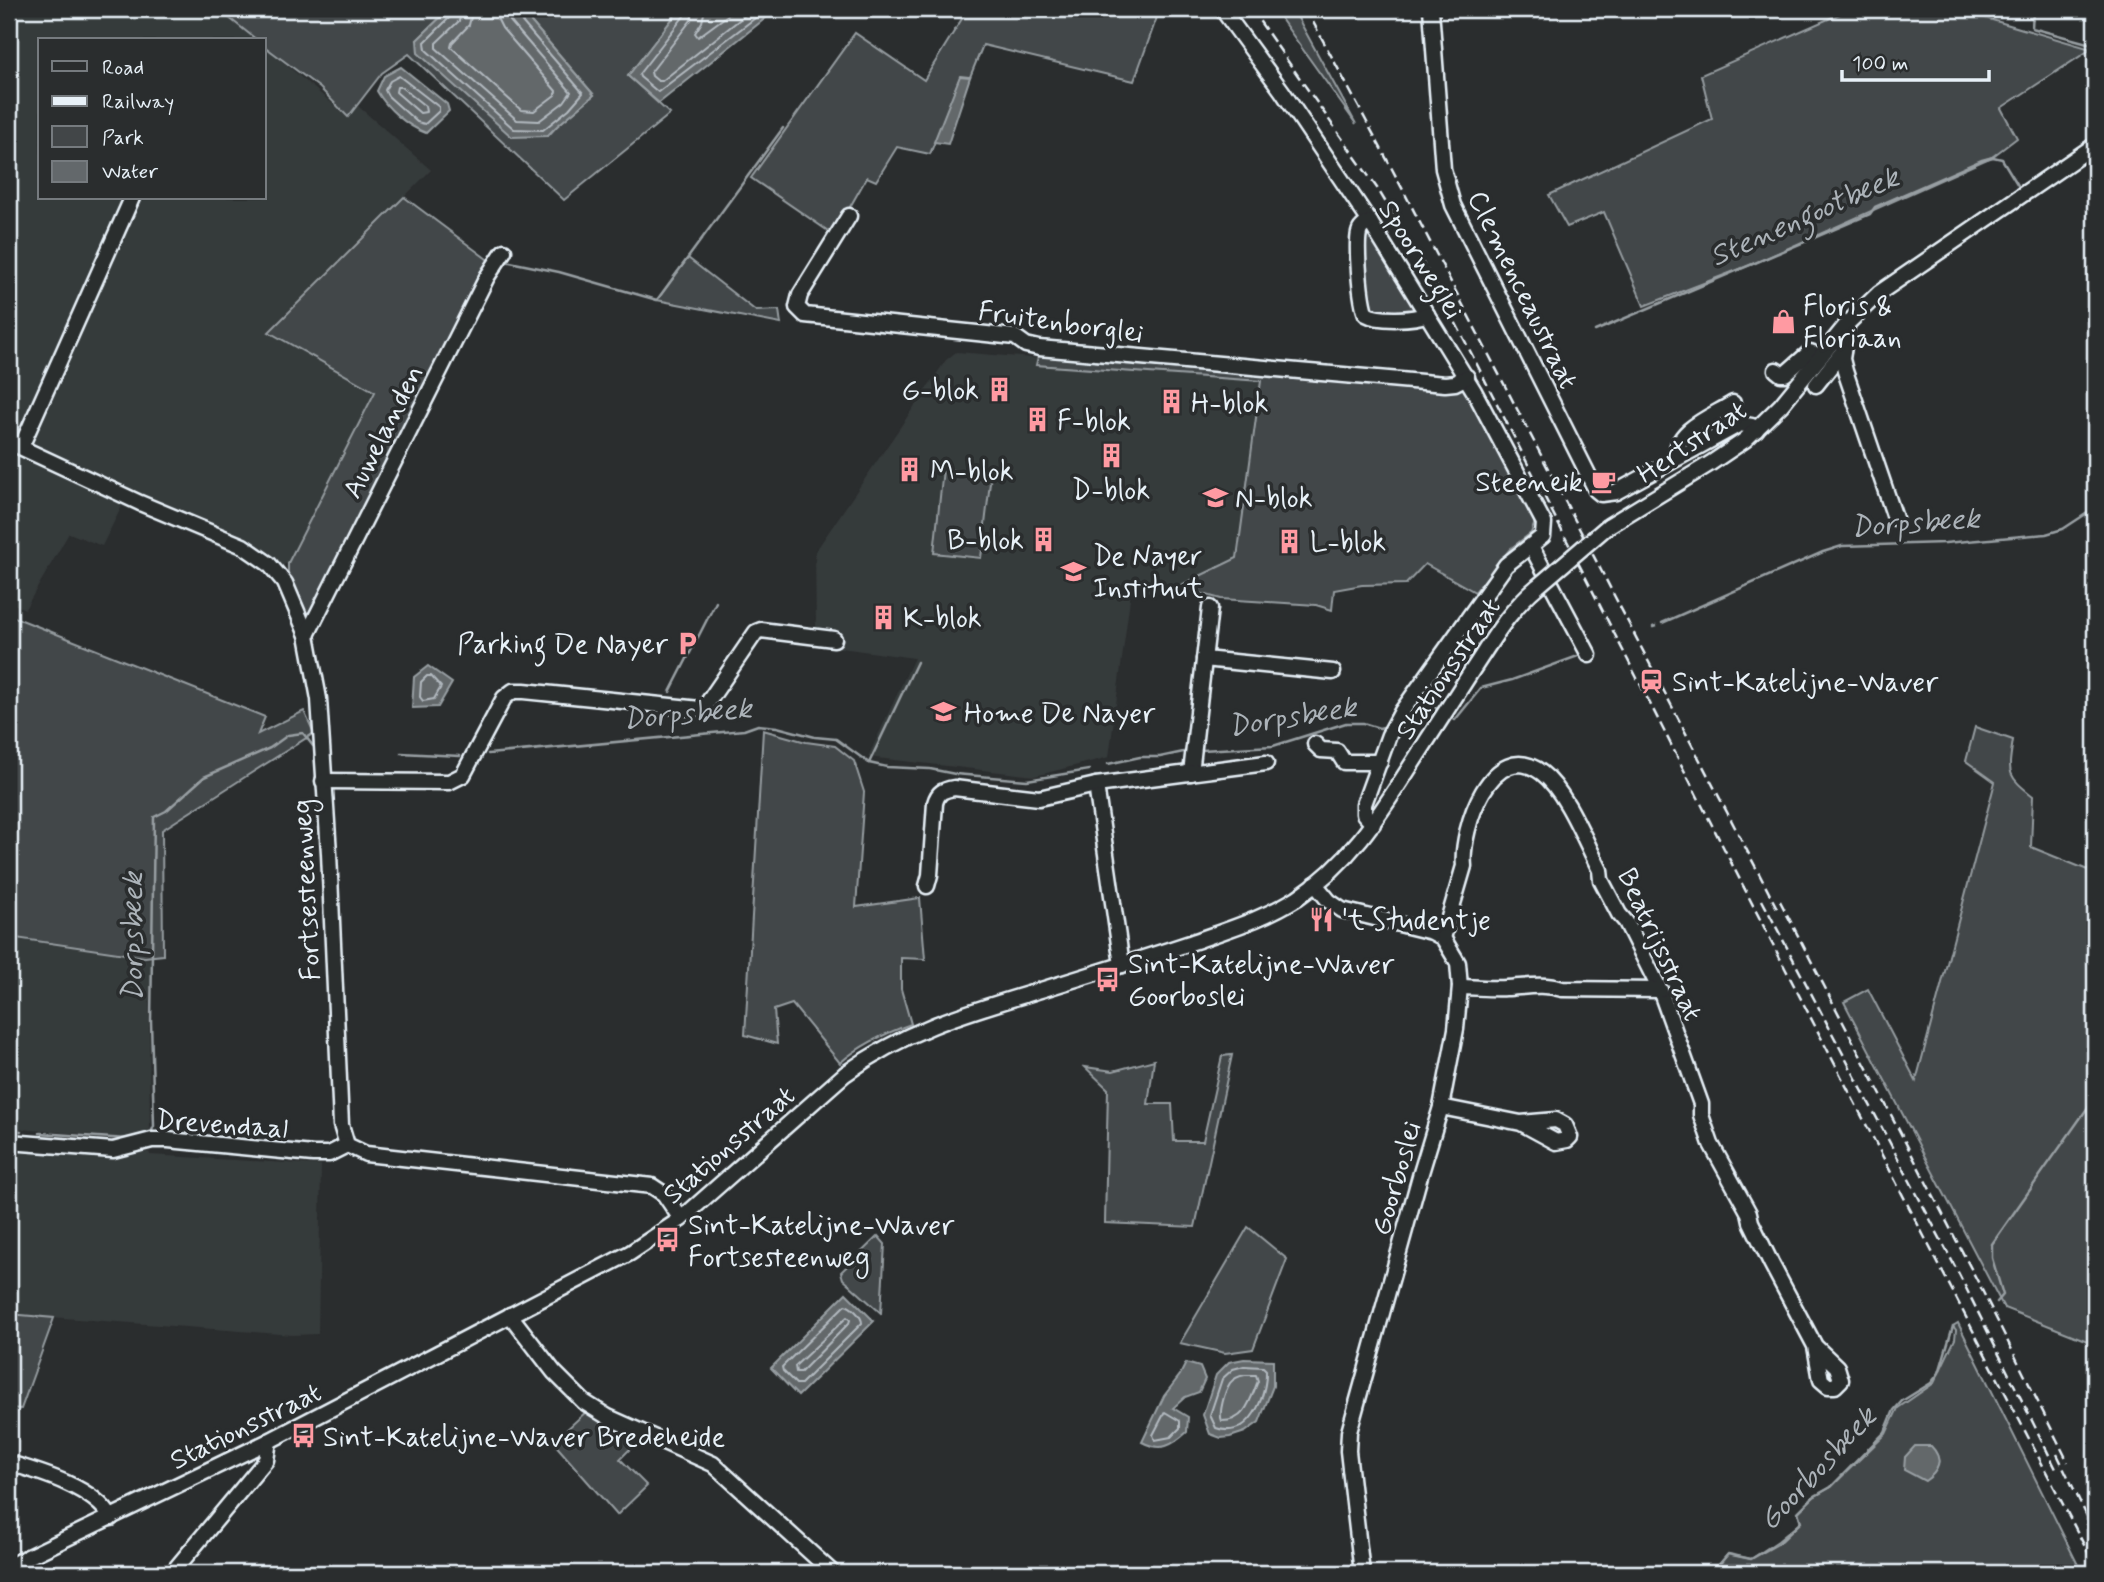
<svg xmlns="http://www.w3.org/2000/svg" width="2104" height="1582" font-family="Mynerve,sans-serif">
<style>
.built{fill:#363a3b}
.green{fill:#424648;stroke:#959ca0;stroke-width:2}
.water{fill:#63686b;stroke:#989fa3;stroke-width:2}
.lines{fill:none;stroke-linecap:round;stroke-linejoin:round}
.shore{stroke:#b3bac0;stroke-width:2}
.stream{stroke:#989fa3;stroke-width:2.5}
.minor-casing{stroke:#e8f1f8;stroke-width:19}
.minor{stroke:#2a2d2e;stroke-width:14}
.rail{stroke:#e8f1f8;stroke-width:2.5;stroke-dasharray:10 5;stroke-linecap:butt}
.minor-bridge-casing{stroke:#e8f1f8;stroke-width:19;stroke-linecap:butt}
.minor-bridge{stroke:#2a2d2e;stroke-width:14}
.labels{text-anchor:middle;stroke-width:7;stroke-linejoin:round;paint-order:stroke}
.street-label{font-size:28px;fill:#e8f1f8;stroke:#2a2d2e}
.poi-label{font-size:28px;fill:#e8f1f8;stroke:#2a2d2e;text-anchor:start}
.water-label{font-size:30px;font-style:italic;fill:#acb3b9;stroke:#2a2d2e}
</style>
<rect width="100%" height="100%" fill="#2a2d2e"/>
<filter id="ink" filterUnits="userSpaceOnUse"><feTurbulence type="fractalNoise" baseFrequency=".0143" numOctaves="2"/><feDisplacementMap in="SourceGraphic" scale="14" xChannelSelector="R" yChannelSelector="G"/><feConvolveMatrix kernelMatrix="1 2 1 2 8 2 1 2 1" color-interpolation-filters="sRGB"/></filter>
<g filter="url(#ink)">
<g class="built">
<path d="M9,9h209l39,31h-217v158h224v-152l83,70 11,-10 73,64 -161,162 105,60 -87,171 -24,10 -21,-15 -121,-52 -20,40 -33,-13 -44,76 -16,-7z"/>
<path d="M956,352l217,17 30,7 58,4 66,219 -196,-8 -22,166 -74,19 -167,-19 46,-99 -88,-12 -10,-18 -1,-76 131,-192z"/>
<path d="M9,937l142,22 -2,58 1,114 -23,7 -118,-10z"/>
<path d="M9,1149l103,7 37,-4 1,3 171,10 -3,169 -25,1 -284,-21z"/>
</g>
<g class="green">
<path d="M218,9h231l-32,31 94,96h37l9,-10 37,-31 -74,-86h160l-52,67 42,38 -106,86 -155,-146 -27,19 -34,44 -28,-29 -56,-42v-6h-7z"/>
<path d="M968,9h162l27,8 -23,64 -151,-36 -13,32h-10l-30,77 -33,-7 -21,34 -9,-4 -33,58 -83,-57 104,-145 69,47z"/>
<path d="M1274,9h19l63,115z"/>
<path d="M1851,9h104l136,40 -90,59 16,30 -25,19 -239,107 -109,42 -40,-94 -37,15 -18,-32 163,-76 -11,-44z"/>
<path d="M404,197l87,65 -181,358 -22,-41v-16l87,-171 -106,-60z"/>
<path d="M1370,230l47,78 -5,6 -36,-1 -9,-8 -4,-65 6,-4z"/>
<path d="M688,258l68,53 23,-1 2,14 -124,-24z"/>
<path d="M1042,340l406,38 19,14 68,130 -4,11 -21,16 -35,43 -50,-28 -19,20 -44,1 -28,5 -2,20 -16,-5 -95,-6 -44,-12 60,-29 24,-177 -225,-16z"/>
<path d="M943,469l48,5 -10,84 -47,-5z"/>
<path d="M9,615l256,102 -7,17 46,-23 10,22 -152,97 1,125 -18,2 -136,-20z"/>
<path d="M1975,727l38,13c-5,33 -7,35 20,56l-2,51 64,26v471l-91,-36 -160,-306 24,-13 48,92 79,-299 -29,-21z"/>
<path d="M763,730l43,12 29,4 19,15 10,31 -8,115 64,-9 5,61 -24,-1v31l10,35c-25,9 -51,21 -71,39l-48,-59 -18,6 3,34 -32,-9z"/>
<path d="M1232,1055l-37,172 -90,-4 3,-134 -23,-22 28,4 41,-11 -6,44h24l2,37h29l19,-85z"/>
<path d="M1248,1227l39,32 -34,90 -28,4 -45,-10z"/>
<path d="M878,1236l7,8 -4,69 -38,-34 -2,-7z"/>
<path d="M9,1314l45,4 -33,91 -12,-1z"/>
<path d="M1958,1323l124,250h-370l16,-19 23,5 27,-18 23,-19 -3,-10 16,-15 17,-10 55,-53 12,-26 36,-25 21,-44 1,-9 -3,-4z"/>
<path d="M588,1410l19,15 23,7 7,10 -17,17 27,27 -30,29 -64,-73z"/>
</g>
<g class="water">
<path d="M449,9h71l74,86 -37,31 -10,10 -35,1 -94,-84 -1,-13z"/>
<path d="M680,9h97l-118,94 -31,-27z"/>
<path d="M401,67l46,37 2,7 -23,22c-19,-7 -39,-24 -49,-42l7,-15z"/>
<path d="M960,76l10,1 -22,67 -14,-2z"/>
<path d="M428,666l24,17 -14,24 -26,1 2,-31z"/>
<path d="M846,1293l28,28 -76,75 -27,-28z"/>
<path d="M1244,1359l29,1v26l-14,36 -14,10 -15,5 -9,1 -11,-4 -7,-19 13,-40 13,-13z"/>
<path d="M1186,1363l14,4 5,12 -6,13 -14,5 -12,11 15,9 -1,15c-15,14 -26,20 -45,10l22,-46 16,-21z"/>
<path d="M1915,1446h16c14,14 7,26 -6,35l-21,-11 1,-13z"/>
</g>
<g class="lines">
<g class="shore">
<path d="M454,9l-3,7 -26,26 1,8 88,79 29,1 26,-21 14,-16 -66,-77 -2,-7"/>
<path d="M462,9l-3,12 -23,22v5l81,72 22,1 25,-19 7,-10 -61,-71 -3,-12"/>
<path d="M473,9l-4,16 -17,18 -1,4 70,63 13,1 21,-16 1,-4 -54,-63 -5,-10 -1,-9"/>
<path d="M685,9l-1,7 -45,58 1,3 18,15 109,-83"/>
<path d="M694,9l-3,11 -40,52 1,4 6,5h4l91,-72"/>
<path d="M705,9l-3,13 -7,11 3,4 38,-28"/>
<path d="M399,76l40,31v4l-14,13 -8,-2 -29,-26 -3,-6 5,-9z"/>
<path d="M397,87h4l24,19 1,6 -6,1 -24,-21z"/>
<path d="M427,676h4l10,11 -7,12 -11,2 -3,-4 1,-15z"/>
<path d="M845,1305c6,1 17,11 17,18l-61,61h-5l-13,-13 -1,-4z"/>
<path d="M847,1317l3,3 -1,3 -48,49h-5l-1,-6z"/>
<path d="M1244,1366l19,1 3,3c1,26 -16,70 -50,58l-6,-13 12,-36 11,-10z"/>
<path d="M1245,1375h11l2,6c-8,19 -12,40 -36,40 -4,-8 3,-30 8,-38 4,-5 9,-7 15,-8z"/>
<path d="M1165,1412l15,9v7l-9,9 -16,3 -2,-5z"/>
</g>
<g class="stream">
<path d="M2033,9l-1,19 59,16 4,14"/>
<path d="M505,261l54,11 98,28 126,-172"/>
<path d="M1595,331l275,-117 5,-7 107,-47 11,-3 9,2 17,28"/>
<path d="M1662,623l161,-71 19,-6 103,-3 101,-9 17,-5 32,-21"/>
<path d="M1653,627l3,-1"/>
<path d="M670,692l46,-90"/>
<path d="M1452,718l3,2 26,-32 31,-8 66,-24"/>
<path d="M1404,723l26,-19 7,5"/>
<path d="M1202,750l71,-4 73,-23h17l16,5 9,-2"/>
<path d="M401,753l59,3"/>
<path d="M488,754l256,-24 14,-5 19,2 38,10 21,2 33,24 18,4 43,2 25,5 72,6 62,-10"/>
<path d="M869,763l48,-101"/>
<path d="M1108,764l32,-7h20l28,-6"/>
<path d="M9,1130l12,1"/>
<path d="M40,1133l87,6"/>
<path d="M150,1135l4,-9 -3,-105 3,-204 12,-6 38,-34 66,-29 18,-13 15,-2 10,13"/>
<path d="M1997,1302l6,-7 -11,-37v-14l99,-141 4,-19v-36"/>
<path d="M1712,1573l16,-19 23,5 28,-16 22,-21 -3,-10 15,-15 18,-10 54,-55 9,-22 8,-9 29,-18 8,-10 14,-47"/>
</g>
<defs>
<g id="minor">
<path d="M1222,9l60,82 88,131 104,169 70,132 -1,13 -37,29 -104,146 -13,24 -25,69v10l9,10"/>
<path d="M1431,9l12,160 10,36 143,285 5,4 15,-2 124,-68 12,2 4,4"/>
<path d="M849,216l-49,79 -3,12 8,8 210,22 11,8 13,3 406,36 10,-1 12,-6"/>
<path d="M1370,222c-5,3 -10,5 -11,11 -3,13 1,68 7,81 12,7 48,6 61,0"/>
<path d="M1847,326l-5,33 3,12 50,147"/>
<path d="M1776,370l5,4h4l25,-22 11,4"/>
<path d="M1816,385l27,-34"/>
<path d="M9,442l131,61 103,43 26,18 16,19 22,52 12,64 10,154 12,272 6,20 19,9 286,32 12,8 17,25"/>
<path d="M21,447l111,-249"/>
<path d="M1677,457c-4,-27 36,-41 56,-54"/>
<path d="M1608,526l103,-63 34,-23 36,-35 66,-81 32,-31 216,-148"/>
<path d="M1531,546l58,109"/>
<path d="M307,635l180,-358 17,-26"/>
<path d="M1204,659l129,13"/>
<path d="M1315,744l6,6 16,1 7,11h36"/>
<path d="M1191,773l19,-165"/>
<path d="M323,781l126,1 14,-7 41,-77 9,-7h11l176,18 4,-1 52,-76 5,-2 73,9"/>
<path d="M1096,785l26,180"/>
<path d="M1315,884l14,17 13,9 90,22 11,6 15,25 2,24 -4,42 -15,78 -21,69 -71,256 -1,19 14,122"/>
<path d="M927,886l3,-11 5,-72c3,-11 8,-13 19,-15l85,10 57,-13 170,-22"/>
<path d="M1443,938l21,-72c-4,-36 28,-131 78,-93 24,18 44,70 58,97l1,10 18,34 7,8 34,68 41,114v11l10,29 38,69 2,9 20,41 44,83 6,34 7,6h7l6,-6 -4,-13 -22,-21"/>
<path d="M1460,987c15,0 31,2 46,1 19,-1 37,-5 56,1l98,1"/>
<path d="M1441,1107l80,16 35,-3 9,5 5,12 -3,3 -11,2 -35,-19"/>
<path d="M9,1142l104,8 39,-10h16l145,14h16l18,-9"/>
<path d="M510,1315l44,57 30,30 24,15 105,47 120,109"/>
<path d="M9,1463c31,9 86,25 102,55"/>
<path d="M9,1566l260,-125 361,-188 51,-34 164,-145c57,-42 116,-60 183,-80 54,-17 108,-33 162,-51 36,-13 74,-24 107,-45 52,-35 80,-79 113,-131 21,-33 42,-65 63,-98 20,-30 37,-60 65,-83"/>
<path d="M172,1573l94,-113 3,-19"/>
</g>
</defs>
<use href="#minor" class="minor-casing"/>
<use href="#minor" class="minor"/>
<g class="rail">
<path d="M1251,9l126,179 62,102 347,680 309,596"/>
<path d="M1306,9l85,158 388,745"/>
<path d="M1762,900l198,376 96,193"/>
<path d="M1780,901l198,381 90,180"/>
<path d="M2057,1454l38,79"/>
</g>
<defs>
<path id="minor-bridge" d="M1538,586l70,-60"/>
</defs>
<use href="#minor-bridge" class="minor-bridge-casing"/>
<use href="#minor-bridge" class="minor-bridge"/>
</g>
</g>
<defs>
<symbol id="shop-bare" viewBox="-9 -9 18 18"><path d="M-5-2.5h2.3a2.7 3.5 0 0 1 5.4 0H5L5.5 6h-11ZM-1.5-2.5h3a1.5 2.3 0 0 0-3 0Z" fill="#ff9aa2" stroke="#2a2d2e" stroke-width="2.5" paint-order="stroke"/></symbol>
<symbol id="building-bare" viewBox="-9 -9 18 18"><path d="M-4-6H4V6H1V3H-1V6H-4ZM-2.5-4.3h1.7v1.8h-1.7ZM.8-4.3h1.7v1.8H.8ZM-2.5-1h1.7V.8h-1.7ZM.8-1h1.7V.8H.8Z" fill="#ff9aa2" stroke="#2a2d2e" stroke-width="2.5" paint-order="stroke"/></symbol>
<symbol id="cafe-bare" viewBox="-9 -9 18 18"><path d="M-5.5-4.5H6V0H3Q3 3.5 0 3.5H-2.5Q-5.5 3.5-5.5 0ZM3-3.2v2h1.7v-2ZM-6 4.5H4V6H-6Z" fill="#ff9aa2" stroke="#2a2d2e" stroke-width="2.5" paint-order="stroke"/></symbol>
<symbol id="university-bare" viewBox="-9 -9 18 18"><path d="M0-5L7-2L0 1L-7-2ZM-4 1L0 2.5L4 1V4Q0 6-4 4Z" fill="#ff9aa2" stroke="#2a2d2e" stroke-width="2.5" paint-order="stroke"/></symbol>
<symbol id="parking-bare" viewBox="-9 -9 18 18"><path d="M-3.5-5.5H1a3.5 3.5 0 0 1 0 7H-1V5.5H-3.5ZM-1-3.4V-.6H.8a1.4 1.4 0 0 0 0-2.8Z" fill="#ff9aa2" stroke="#2a2d2e" stroke-width="2.5" paint-order="stroke"/></symbol>
<symbol id="station-bare" viewBox="-9 -9 18 18"><path d="M-3-6H3Q5-6 5-4V2Q5 4 3 4L4.5 6H3L1.5 4h-3L-3 6H-4.5L-3 4Q-5 4-5 2V-4Q-5-6-3-6ZM-3.5-4v3h7v-3ZM-3.5 1v1.5H-2V1ZM2 1v1.5H3.5V1Z" fill="#ff9aa2" stroke="#2a2d2e" stroke-width="2.5" paint-order="stroke"/></symbol>
<symbol id="restaurant-bare" viewBox="-9 -9 18 18"><path d="M-5-6h1v4h1v-4h1v4h1v-4h1v5L-1.5 .5V6h-2V.5L-5-1ZM5-6V6H3V1.5H1.5Q1.5-4 5-6Z" fill="#ff9aa2" stroke="#2a2d2e" stroke-width="2.5" paint-order="stroke"/></symbol>
<symbol id="bus-bare" viewBox="-9 -9 18 18"><path d="M-5-6H5V4H4V6H2V4H-2V6H-4V4H-5ZM-3.5-4V0h7V-4ZM-3.5 1.2v1.5H-2V1.2ZM2 1.2v1.5H3.5V1.2Z" fill="#ff9aa2" stroke="#2a2d2e" stroke-width="2.5" paint-order="stroke"/></symbol>
</defs>
<g fill-rule="evenodd">
<use href="#shop-bare" x="1766" y="304" width="35" height="35"/>
<use href="#building-bare" x="982" y="372" width="35" height="35"/>
<use href="#building-bare" x="1154" y="384" width="35" height="35"/>
<use href="#building-bare" x="1020" y="402" width="35" height="35"/>
<use href="#building-bare" x="1094" y="438" width="35" height="35"/>
<use href="#building-bare" x="892" y="452" width="35" height="35"/>
<use href="#cafe-bare" x="1586" y="464" width="35" height="35"/>
<use href="#university-bare" x="1198" y="480" width="35" height="35"/>
<use href="#building-bare" x="1026" y="522" width="35" height="35"/>
<use href="#building-bare" x="1272" y="524" width="35" height="35"/>
<use href="#university-bare" x="1056" y="554" width="35" height="35"/>
<use href="#building-bare" x="866" y="600" width="35" height="35"/>
<use href="#parking-bare" x="670" y="626" width="35" height="35"/>
<use href="#station-bare" x="1634" y="664" width="35" height="35"/>
<use href="#university-bare" x="926" y="694" width="35" height="35"/>
<use href="#restaurant-bare" x="1304" y="902" width="35" height="35"/>
<use href="#bus-bare" x="1090" y="962" width="35" height="35"/>
<use href="#bus-bare" x="650" y="1222" width="35" height="35"/>
<use href="#bus-bare" x="286" y="1418" width="35" height="35"/>
</g>
<g class="labels">
<g class="street-label">
<text transform="translate(1422 259) rotate(58)" y="10">Spoorweglei</text>
<text transform="translate(1524 289) rotate(64)" y="10">Clemenceaustraat</text>
<text transform="translate(1061 321) rotate(8)" y="10">Fruitenborglei</text>
<text transform="translate(382 431) rotate(-63)" y="10">Auwelanden</text>
<text transform="translate(1691 441) rotate(-34)" y="10">Hertstraat</text>
<text transform="translate(1447 668) rotate(-56)" y="10">Stationsstraat</text>
<text transform="translate(305 890) rotate(-93)" y="10">Fortsesteenweg</text>
<text transform="translate(1661 944) rotate(65)" y="10">Beatrijsstraat</text>
<text transform="translate(222 1123) rotate(4)" y="10">Drevendaal</text>
<text transform="translate(728 1144) rotate(-41)" y="10">Stationsstraat</text>
<text transform="translate(1395 1178) rotate(-74)" y="10">Goorboslei</text>
<text transform="translate(245 1425) rotate(-26)" y="10">Stationsstraat</text>
</g>
<g class="poi-label">
<text x="1803" y="315">Floris &amp;<tspan x="1803" dy="32">Floriaan</tspan></text>
<text x="979" y="399" text-anchor="end">G-blok</text>
<text x="1191" y="412">H-blok</text>
<text x="1057" y="430">F-blok</text>
<text x="930" y="480">M-blok</text>
<text x="1583" y="491" text-anchor="end">Steeneik</text>
<text x="1111" y="499" text-anchor="middle">D-blok</text>
<text x="1235" y="507">N-blok</text>
<text x="1024" y="549" text-anchor="end">B-blok</text>
<text x="1310" y="551">L-blok</text>
<text x="1093" y="565">De Nayer<tspan x="1093" dy="32">Instituut</tspan></text>
<text x="903" y="627">K-blok</text>
<text x="668" y="653" text-anchor="end">Parking De Nayer</text>
<text x="1672" y="691">Sint-Katelijne-Waver</text>
<text x="964" y="722">Home De Nayer</text>
<text x="1342" y="929">'t Studentje</text>
<text x="1128" y="973">Sint-Katelijne-Waver<tspan x="1128" dy="32">Goorboslei</tspan></text>
<text x="688" y="1234">Sint-Katelijne-Waver<tspan x="688" dy="32">Fortsesteenweg</tspan></text>
<text x="323" y="1446">Sint-Katelijne-Waver Bredeheide</text>
</g>
<g class="water-label">
<text transform="translate(1804 216) rotate(-24)" y="10">Stenengootbeek</text>
<text transform="translate(1915 522) rotate(-4)" y="10">Dorpsbeek</text>
<text transform="translate(687 713) rotate(-5)" y="10">Dorpsbeek</text>
<text transform="translate(1292 716) rotate(-9)" y="10">Dorpsbeek</text>
<text transform="translate(132 937) rotate(-90)" y="10">Dorpsbeek</text>
<text transform="translate(1817 1468) rotate(-47)" y="10">Goorbosbeek</text>
</g>
</g>
<rect width="2104" height="1582" fill="none" stroke="#2a2d2e" stroke-width="35"/>
<rect x="18" y="18" width="2069" height="1547" fill="none" stroke="#e8f1f8" stroke-width="2.5" filter="url(#ink)"/>
<rect x="38" y="38" width="228" height="161" fill="#2a2d2e" stroke="#767b7f" stroke-width="2"/>
<rect x="52" y="61" width="35" height="10" fill="#2a2d2e" stroke="#767b7f" stroke-width="2"/>
<text x="102" y="74" font-size="21" fill="#e8f1f8">Road</text>
<rect x="52" y="96" width="35" height="10" fill="#e8f1f8" stroke="#767b7f" stroke-width="2"/>
<text x="102" y="108" font-size="21" fill="#e8f1f8">Railway</text>
<rect x="52" y="126" width="35" height="21" fill="#424648" stroke="#767b7f" stroke-width="2"/>
<text x="102" y="144" font-size="21" fill="#e8f1f8">Park</text>
<rect x="52" y="161" width="35" height="21" fill="#63686b" stroke="#767b7f" stroke-width="2"/>
<text x="102" y="178" font-size="21" fill="#e8f1f8">Water</text>
<path d="M1842 70v10h147v-10" fill="none" stroke="#e8f1f8" stroke-width="3.5"/>
<text x="1852" y="70" font-size="21" fill="#e8f1f8" stroke="#2a2d2e" stroke-width="5" paint-order="stroke">100 m</text>
</svg>
